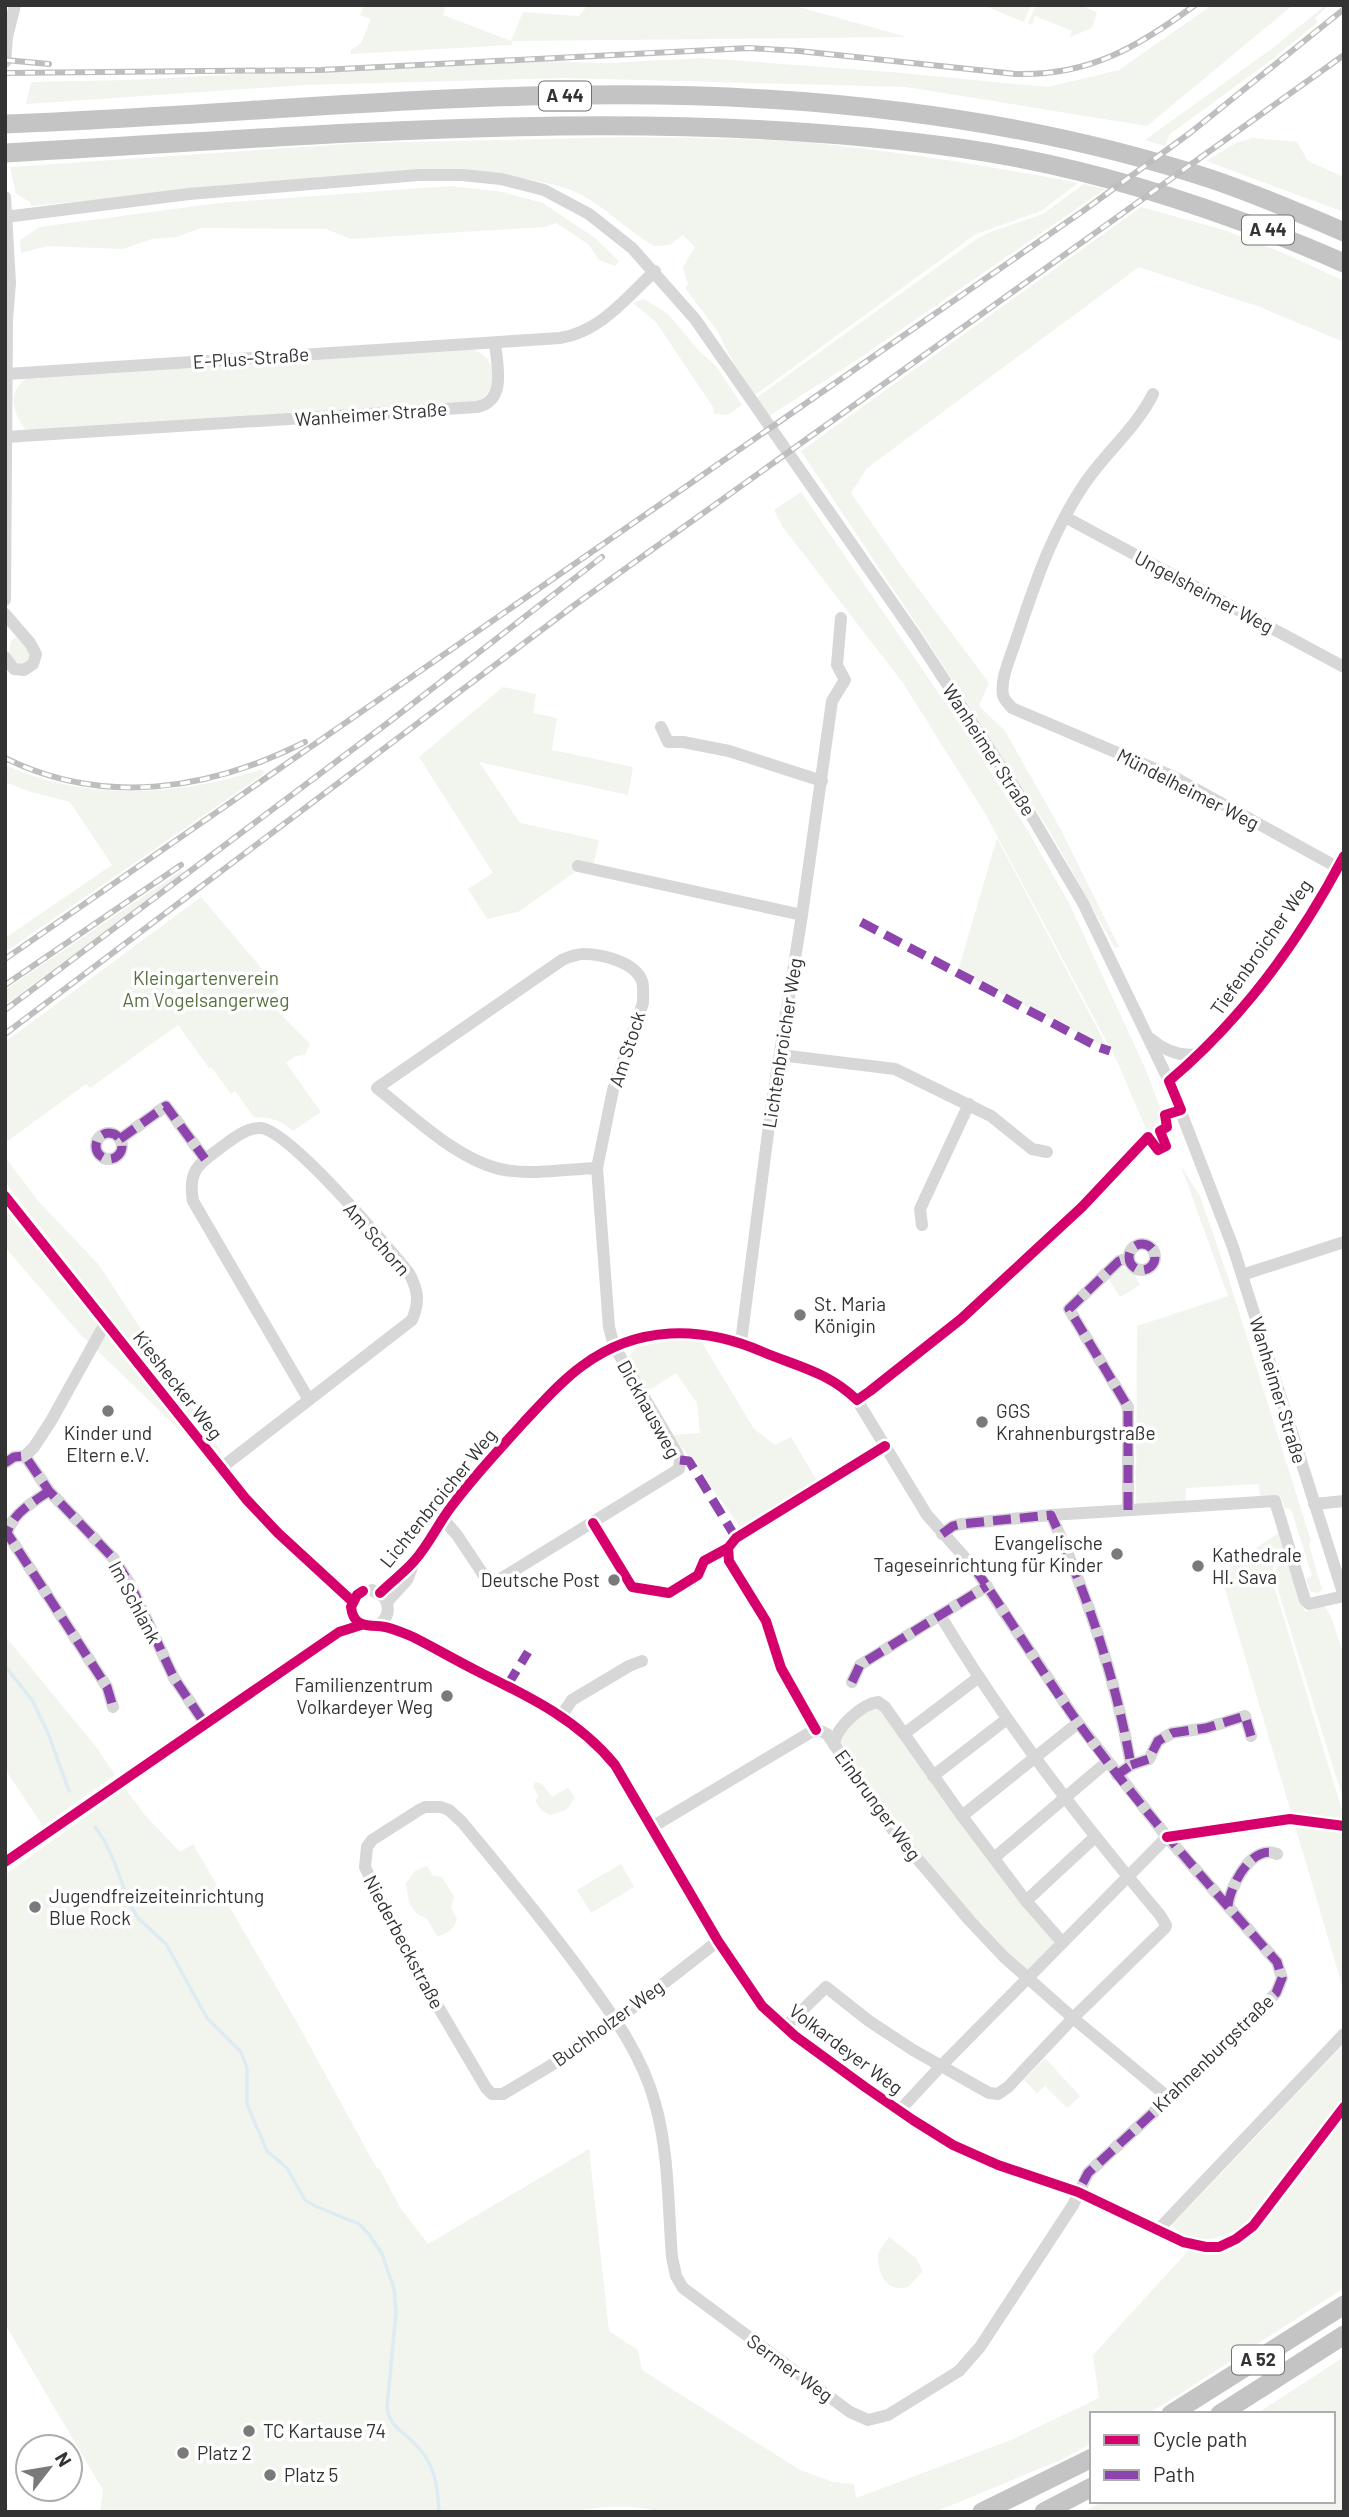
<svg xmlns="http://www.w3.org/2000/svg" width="1349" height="2517" font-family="Barlow,sans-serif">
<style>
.green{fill:#f1f5ed}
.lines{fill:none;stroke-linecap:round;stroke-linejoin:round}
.stream{stroke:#ddebf3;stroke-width:3.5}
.minor{stroke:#d7d7d7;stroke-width:12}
.highway{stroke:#c4c4c4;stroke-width:19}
.rail-casing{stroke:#bebebe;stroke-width:6}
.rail{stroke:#fff;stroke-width:3.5;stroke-dasharray:10;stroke-linecap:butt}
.quiet{stroke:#8e44ad;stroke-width:9;stroke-dasharray:18 9;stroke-linecap:butt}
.cycleway-casing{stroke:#fff;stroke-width:15}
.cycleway{stroke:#d6006c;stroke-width:10}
.poi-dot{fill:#7a7a7a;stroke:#fff;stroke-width:2.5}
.labels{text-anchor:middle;stroke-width:7;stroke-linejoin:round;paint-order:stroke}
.shield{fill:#fff;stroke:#707070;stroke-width:2}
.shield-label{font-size:18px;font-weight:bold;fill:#333}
.street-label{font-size:19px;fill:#333;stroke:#fff}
.park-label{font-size:19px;fill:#56703f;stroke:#fff}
.poi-label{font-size:19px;fill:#333;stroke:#fff;text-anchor:start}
</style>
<rect width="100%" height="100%" fill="#fff"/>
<g class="green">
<path d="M364,5h82l-3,10 68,26 12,-29 56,4 9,-11h204l115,32 -395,4v4l-161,9v-4l10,-7 10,-24 -11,-4z"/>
<path d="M983,5h48l-7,17z"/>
<path d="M1036,5h44l17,7 -5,16 -22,9 2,-6 -37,-15 -3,9 -4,-2z"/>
<path d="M1212,5h81l-146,121 -241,-39 -343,-9 -258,7 -279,19 5,-22 99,-2 379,-20 99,3 94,-5 189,14 157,15 71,-17z"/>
<path d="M1326,5h3l-14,13 3,4 -44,36 -104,76 -5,12 -20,-6 125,-90z"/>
<path d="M630,137c61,1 122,1 183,6 89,9 177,23 265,40l-37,28 -65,23 -221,161 -20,-29 -17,-34 -33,-44 3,-3 -5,-18 12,-20 -12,-12 -13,10 -16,1c-28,-16 -49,-40 -78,-54 -22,-10 -51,-12 -76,-17l-383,23 -86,8 -1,-4 -14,-8 -6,-27 352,-24z"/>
<path d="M1252,138l45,4 11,19 36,16v35l-138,-51 30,-18z"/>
<path d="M1084,184l21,5 -257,177 -79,50 -13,-18 222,-160 15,-7 50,-17z"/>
<path d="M450,186l53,6 40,11 52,35 24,23 -4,5 -16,-6 -11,-16 -32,-21 -12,4 -193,12 -25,-10 -124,-1 -26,9 -24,2 -29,10 -76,-3 -26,7 -1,-13 20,-13 179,-24z"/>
<path d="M1141,207l83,23 62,24 58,27v61l-84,-35 -121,-40 -272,201 -16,25 54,78 84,112 -10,23 26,25 55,97 59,119 -4,1 -66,-118 -128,-199 -120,-180z"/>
<path d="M644,299l24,15 31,37 17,15 26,39 -15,10 -13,-1 -1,-7 -57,-85 -23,-19z"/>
<path d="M470,348c30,10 31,42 4,56l-442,26 -7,-1c-13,-18 -19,-40 6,-53z"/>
<path d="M801,492l167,244 60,95 41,72 77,167 17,45v8l-7,7 5,13 -2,3 -10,-10 -32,-75 -131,-246 -83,-132 -121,-157 -8,-16z"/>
<path d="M16,637l13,12v10l-6,5h-5l-9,-9 2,-14z"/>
<path d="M503,687l33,7 -3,19 24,5 -5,32 81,17 -5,28 -149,-33 41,61 79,17 -6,27 -15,3 -60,42 -31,7 -19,-30 25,-16 -74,-116z"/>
<path d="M5,765c81,37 174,31 257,4l3,4 -260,179v-14l107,-73 -42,-63 -39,-10 -26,-10z"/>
<path d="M997,838l111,211 -150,-78z"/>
<path d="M181,871l2,2 -178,132v-15z"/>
<path d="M201,897l78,92 -13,10 44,45 -5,11 -9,1 -10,7 35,49 -28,19c-12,-11 -23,-14 -39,-14l-19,-26 -4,3 -20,-27 -2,1 -31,-43 -88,63 -4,-4 -81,59v-101z"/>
<path d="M5,1157l34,45 60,63 123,188 -3,3 -214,-274z"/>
<path d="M1181,1166l19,30 29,84 82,261 -2,4 13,45 -5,3 -7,-2 -4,-12 6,-3 -21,-67 -6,-1 -4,-11 -21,1 -1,-14 -73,4v14l-50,3 1,-179 91,-30z"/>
<path d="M5,1209l180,223 -2,1 -103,-99 -75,-87z"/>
<path d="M1121,1267l12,5 7,13 -20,12 -12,-19z"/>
<path d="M668,1341h33l53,88 21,16 16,-8 28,47 -77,45 -69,-94 27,-2 -3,-30 -21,-30 -30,19 -18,-35 8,-10z"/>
<path d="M1280,1532l8,26 -13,5 -4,13 73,241v175l-124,-420z"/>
<path d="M1289,1563l16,49 20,-6 7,13 12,37v146l-70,-225 3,-10z"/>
<path d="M5,1636l91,111 19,28 -72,51 -38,-57z"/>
<path d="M874,1703l180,235 1,8 -25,25 -8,-1 -84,-87 -103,-146z"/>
<path d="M536,1782l6,2 10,13 16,-9 7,10 -9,12 -16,5 -9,-5 -6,-10 4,-3 -6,-11z"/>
<path d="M125,1788l19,26 36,38 13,-8 106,182 77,141 4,3 21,39 27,35 161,-95 20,182 29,19 4,20 158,100 33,12 21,2 2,14 155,-58 88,-42 -6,-43 96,-105c37,13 56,-9 79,-33l76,-101v172l-183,118 -15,8h-54v29l-29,16 -128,53h-271c-35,-8 -60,-6 -95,0h-469l3,-22 -98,-166v-449z"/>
<path d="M621,1864l13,23 -43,26 -14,-23z"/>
<path d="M427,1866l6,10 9,1 12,20 -3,11 6,11c-3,10 -10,16 -20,17l-10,-17 -10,-5 -8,-11 -3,-20 9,-12z"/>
<path d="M1344,2044v56l-96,122c-20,16 -58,28 -76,3z"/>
<path d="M1045,2058l35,38 -13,12 -22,-22 -8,7 -13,-13z"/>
<path d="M889,2237l27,21 7,13 -15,16c-22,6 -31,-14 -30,-34z"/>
<path d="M1344,2357v155h-261l21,-11h229v-87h-77z"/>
</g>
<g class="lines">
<g class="stream">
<path d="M5,1666l27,34 16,33 21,58"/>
<path d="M95,1827l9,13 10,21 16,44 8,13 28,26 41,74 34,34 6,16v36l20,47 20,17 18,32 10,6 44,18 10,10 13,20 12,34 2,25 -9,95c3,18 14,22 26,34 21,19 25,43 26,70"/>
</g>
<g class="minor">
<path d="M5,62l2,-25 8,-32"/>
<path d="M5,197l5,86 -3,36 -2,281"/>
<path d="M5,217l184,-23 230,-19h43l39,4 43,11 45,24 43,34 63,71 220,316 100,153 68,115 86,178 64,166 111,349"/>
<path d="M7,374l553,-36c40,-6 67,-41 95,-67"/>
<path d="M1153,394c-17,34 -46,57 -68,89 -35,52 -50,101 -70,160 -5,15 -15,37 -12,52 1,5 6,9 9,13l160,68 172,95"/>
<path d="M6,437l471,-30c30,-6 20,-42 18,-64"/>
<path d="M1065,517l279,150"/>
<path d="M5,657l9,12 10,1 9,-6 3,-10 -6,-11 -25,-29"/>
<path d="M661,727l7,15h15l46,9 93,30"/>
<path d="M578,866l224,49"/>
<path d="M1151,1039c14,12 30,18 48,15"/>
<path d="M780,1055l115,14 96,47 41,33 15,3"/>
<path d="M1169,1081c72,-61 131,-141 175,-225"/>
<circle cx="109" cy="1146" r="13"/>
<path d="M120,1139l46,-33 39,53"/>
<path d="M5,1196l241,303 32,34 75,69"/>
<path d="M922,1225l-2,-16 49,-105"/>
<circle cx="1142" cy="1257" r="13"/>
<path d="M1242,1275l102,-33"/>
<path d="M741,1342l31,-240 30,-187 30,-214 13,-21 -8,-15 4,-47"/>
<path d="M25,1456l24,35 65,68 16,25 44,94 31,46"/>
<path d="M25,1456l9,-9 17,-26 55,-99"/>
<path d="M5,1463l9,-6 11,-1"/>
<path d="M221,1468l191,-148c8,-19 6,-30 -3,-47 -22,-27 -119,-142 -148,-145 -15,-1 -30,12 -42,21 -22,16 -31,23 -26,52l116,199"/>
<path d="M49,1491c-17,12 -36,22 -42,42l100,154 6,20"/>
<path d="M1314,1504l30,-3"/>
<path d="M1128,1510v-103l-59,-98 50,-48 10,-3"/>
<path d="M1051,1515l224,-14 30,99 4,4 35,-8"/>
<path d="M443,1519l14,16 28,42 12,4 182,-112 1,-9 -3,-7 -63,-107 -5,-19 -12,-159 16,-78 30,-87c0,-7 1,-15 -1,-22 -7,-19 -40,-27 -59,-27 -7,0 -14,3 -21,6l-185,128c36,28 82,74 128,82 29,5 63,-1 92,-2"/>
<path d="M942,1534l11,-8 8,-2 90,-9c37,82 64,161 80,250l-14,10"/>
<path d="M372,1590l12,7c7,12 4,21 -6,29"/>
<path d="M363,1591l-6,4 -6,12c2,17 12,19 26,19 10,0 27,7 36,11 22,11 44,24 66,35 51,25 99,48 136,93l103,176 44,65 33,30 70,51 48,33 40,25 45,20 80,27 105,50 23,5h13l17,-8 17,-13 91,-119"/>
<path d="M380,1593c11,-11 25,-21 35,-33 14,-16 23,-36 36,-53 22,-30 48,-57 73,-85 18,-19 36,-40 58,-56 55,-41 119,-41 181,-14 36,15 65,20 94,48l70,115 48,54 103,154 89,114 110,125 5,16 -6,15 -107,105 -81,75 -15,32 -93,142 -21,24 -71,44 -20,5 -18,-8 -167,-124 -7,-12 -4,-19c-4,-50 -3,-105 -17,-154 -13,-48 -41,-86 -70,-126 -39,-54 -81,-104 -123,-155l-13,-12 -8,-3h-16l-6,3 -47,30 -5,7 -2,20 38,80 83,141 6,6h11l47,-28 67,-46 101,-79"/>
<path d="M387,1602l20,-22 6,-15"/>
<path d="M852,1682l8,-17 127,-79"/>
<path d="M561,1716l11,-16 57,-34 13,-5"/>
<path d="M904,1734l75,-57"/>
<path d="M834,1745c1,-17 28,-41 44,-43l7,5 77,109 64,85 36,41"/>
<path d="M1131,1765l18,-6 9,-18 14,-8 34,-5 39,-12 6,20"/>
<path d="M933,1776l74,-57"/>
<path d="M962,1816l116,-93"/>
<path d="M652,1827l159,-95 10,-1 6,3 66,96 77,91 34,36 69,61 96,80"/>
<path d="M994,1858l113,-96"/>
<path d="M5,1862l334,-230 22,-7"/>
<path d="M1026,1901l69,-64"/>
<path d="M1228,1906c2,-20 24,-63 49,-52"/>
<path d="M785,2027l41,-40 43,34 44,29 76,43 9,1 10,-7 65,-69 92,-90 1,-3 -6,-10c-80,-95 -156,-193 -220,-300"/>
<path d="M899,2111l41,-44 227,-230"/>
<path d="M1159,2229l185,-195"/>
</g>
<g class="highway">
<path d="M5,124c193,-7 386,-27 579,-29 208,-3 429,19 627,84 45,15 89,34 133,53"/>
<path d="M5,153c318,-17 638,-49 954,-5 134,19 262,61 385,115"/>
<path d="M1171,2414l173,-109"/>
<path d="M1220,2414l124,-79"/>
<path d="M982,2512l110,-54"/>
<path d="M1044,2512l48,-25"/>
</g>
<defs>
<g id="rail">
<path d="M5,60l44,4"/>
<path d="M5,73l316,-3 428,-22 50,3 217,23c73,2 122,-27 179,-69"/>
<path d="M5,758c99,49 205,32 300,-16"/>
<path d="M5,959l1078,-748 107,-78 154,-124"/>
<path d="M5,985l176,-120"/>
<path d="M5,1010l384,-288 213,-165"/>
<path d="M5,1034l571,-430 768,-549"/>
</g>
</defs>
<use href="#rail" class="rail-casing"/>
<use href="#rail" class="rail"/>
<g class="quiet">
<path d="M861,922l237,125 12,4"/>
<circle cx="109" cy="1146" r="13"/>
<path d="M120,1139l46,-33 39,53"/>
<circle cx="1142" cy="1257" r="13"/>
<path d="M680,1460l9,1 47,77"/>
<path d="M5,1463l9,-6 11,-1 24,35 65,68 16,25 44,94 31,46"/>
<path d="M49,1491c-17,12 -36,22 -42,42l100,154 6,20"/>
<path d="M1128,1510v-103l-59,-98 50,-48 10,-3"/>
<path d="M942,1534l11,-8 8,-2 90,-9c37,82 64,161 80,250l-14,10"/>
<path d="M975,1569c36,51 68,105 104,155 61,84 130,161 198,238l5,16 -6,15 -107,105 -81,75 -10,19"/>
<path d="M852,1682l8,-17 127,-79"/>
<path d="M507,1686l21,-34"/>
<path d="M1131,1765l18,-6 9,-18 14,-8 34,-5 39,-12 6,20"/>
<path d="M1228,1906c2,-20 24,-63 49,-52"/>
</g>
<defs>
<g id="cycleway">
<path d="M5,1196l241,303 32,34 75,69"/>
<path d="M593,1523l39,64 37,6 29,-18 6,-14 24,-13 8,-10 149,-92"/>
<path d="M728,1548l1,13 37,60 15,47 35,62"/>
<path d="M363,1591l-6,4 -6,12c2,17 12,19 26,19 10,0 27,7 36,11 22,11 44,24 66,35 51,25 99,48 136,93l103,176 44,65 33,30 70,51 48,33 40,25 45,20 80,27 105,50 23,5h13l17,-8 17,-13 91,-119"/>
<path d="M380,1593c11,-11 25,-21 35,-33 14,-16 23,-36 36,-53 22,-30 48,-57 73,-85 18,-19 36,-40 58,-56 55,-41 119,-41 181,-14 36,15 65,20 94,48l13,-9 91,-72 121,-112 66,-70 10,13 8,-4 -6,-15 7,-4 -2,-12 16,-5 -12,-29c72,-61 131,-141 175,-225"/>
<path d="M1167,1837l123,-18 54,7"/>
<path d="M5,1862l334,-230 22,-7"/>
</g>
</defs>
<use href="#cycleway" class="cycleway-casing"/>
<use href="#cycleway" class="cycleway"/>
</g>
<g class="poi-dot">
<circle cx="800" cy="1315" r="7"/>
<circle cx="108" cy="1411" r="7"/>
<circle cx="982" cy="1422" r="7"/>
<circle cx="1117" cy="1554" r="7"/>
<circle cx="1198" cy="1566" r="7"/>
<circle cx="614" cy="1580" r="7"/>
<circle cx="447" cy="1696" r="7"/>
<circle cx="35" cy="1907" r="7"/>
<circle cx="249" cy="2431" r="7"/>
<circle cx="183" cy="2453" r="7"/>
<circle cx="270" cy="2475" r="7"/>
</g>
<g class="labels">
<g class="shield">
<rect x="539" y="81.5" width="52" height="29" rx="5"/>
<rect x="1242" y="215.5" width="52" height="29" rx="5"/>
<rect x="1232" y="2345.5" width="52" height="29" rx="5"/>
</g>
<g class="shield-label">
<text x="565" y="102">A 44</text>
<text x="1268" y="236">A 44</text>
<text x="1258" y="2366">A 52</text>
</g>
<g class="street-label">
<text transform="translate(251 358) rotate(-4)" y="7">E-Plus-Straße</text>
<text transform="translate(371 414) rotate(-4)" y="7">Wanheimer Straße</text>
<text transform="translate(1204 592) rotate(28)" y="7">Ungelsheimer Weg</text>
<text transform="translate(989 750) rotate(57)" y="7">Wanheimer Straße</text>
<text transform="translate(1188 789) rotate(27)" y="7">Mündelheimer Weg</text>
<text transform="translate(1261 947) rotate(-55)" y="7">Tiefenbroicher Weg</text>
<text transform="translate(782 1043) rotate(-81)" y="7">Lichtenbroicher Weg</text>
<text transform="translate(627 1049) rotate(-72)" y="7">Am Stock</text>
<text transform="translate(377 1239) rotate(49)" y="7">Am Schorn</text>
<text transform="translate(178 1385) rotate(52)" y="7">Kieshecker Weg</text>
<text transform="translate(1278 1390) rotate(73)" y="7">Wanheimer Straße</text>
<text transform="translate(649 1409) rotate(61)" y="7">Dickhausweg</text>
<text transform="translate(438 1498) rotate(-51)" y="7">Lichtenbroicher Weg</text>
<text transform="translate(135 1602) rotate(62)" y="7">Im Schlank</text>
<text transform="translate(878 1805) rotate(54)" y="7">Einbrunger Weg</text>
<text transform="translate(404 1942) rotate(62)" y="7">Niederbeckstraße</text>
<text transform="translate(608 2023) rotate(-36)" y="7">Buchholzer Weg</text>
<text transform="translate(846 2049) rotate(37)" y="7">Volkardeyer Weg</text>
<text transform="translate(1213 2053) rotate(-44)" y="7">Krahnenburgstraße</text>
<text transform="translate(790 2368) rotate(36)" y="7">Sermer Weg</text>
</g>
<g class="park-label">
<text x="206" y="985">Kleingartenverein<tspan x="206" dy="22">Am Vogelsangerweg</tspan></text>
</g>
<g class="poi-label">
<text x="814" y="1311">St. Maria<tspan x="814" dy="22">Königin</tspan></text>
<text x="996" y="1418">GGS<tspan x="996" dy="22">Krahnenburgstraße</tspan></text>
<text x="108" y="1440" text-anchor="middle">Kinder und<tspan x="108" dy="22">Eltern e.V.</tspan></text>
<text x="1103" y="1550" text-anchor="end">Evangelische<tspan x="1103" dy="22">Tageseinrichtung für Kinder</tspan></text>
<text x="1212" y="1562">Kathedrale<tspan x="1212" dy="22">Hl. Sava</tspan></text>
<text x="600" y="1587" text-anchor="end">Deutsche Post</text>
<text x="433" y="1692" text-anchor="end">Familienzentrum<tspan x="433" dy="22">Volkardeyer Weg</tspan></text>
<text x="49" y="1903">Jugendfreizeiteinrichtung<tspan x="49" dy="22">Blue Rock</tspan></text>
<text x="263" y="2438">TC Kartause 74</text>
<text x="197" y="2460">Platz 2</text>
<text x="284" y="2482">Platz 5</text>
</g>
</g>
<rect width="1349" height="2517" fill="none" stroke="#333333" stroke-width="14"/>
<rect x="1090" y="2412" width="245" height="91" fill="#ffffff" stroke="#adadad" stroke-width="2"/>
<rect x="1104" y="2435" width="35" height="10" fill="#d6006c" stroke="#adadad" stroke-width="2"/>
<text x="1153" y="2447" font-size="21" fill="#333333">Cycle path</text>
<rect x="1104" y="2470" width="35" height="10" fill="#8e44ad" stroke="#adadad" stroke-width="2"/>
<text x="1153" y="2482" font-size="21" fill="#333333">Path</text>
<g transform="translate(49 2468) rotate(59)"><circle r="33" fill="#ffffff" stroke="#adadad" stroke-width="2"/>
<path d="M0-5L12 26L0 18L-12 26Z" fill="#7a7a7a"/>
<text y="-10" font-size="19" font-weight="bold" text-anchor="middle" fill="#333333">N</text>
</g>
</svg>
